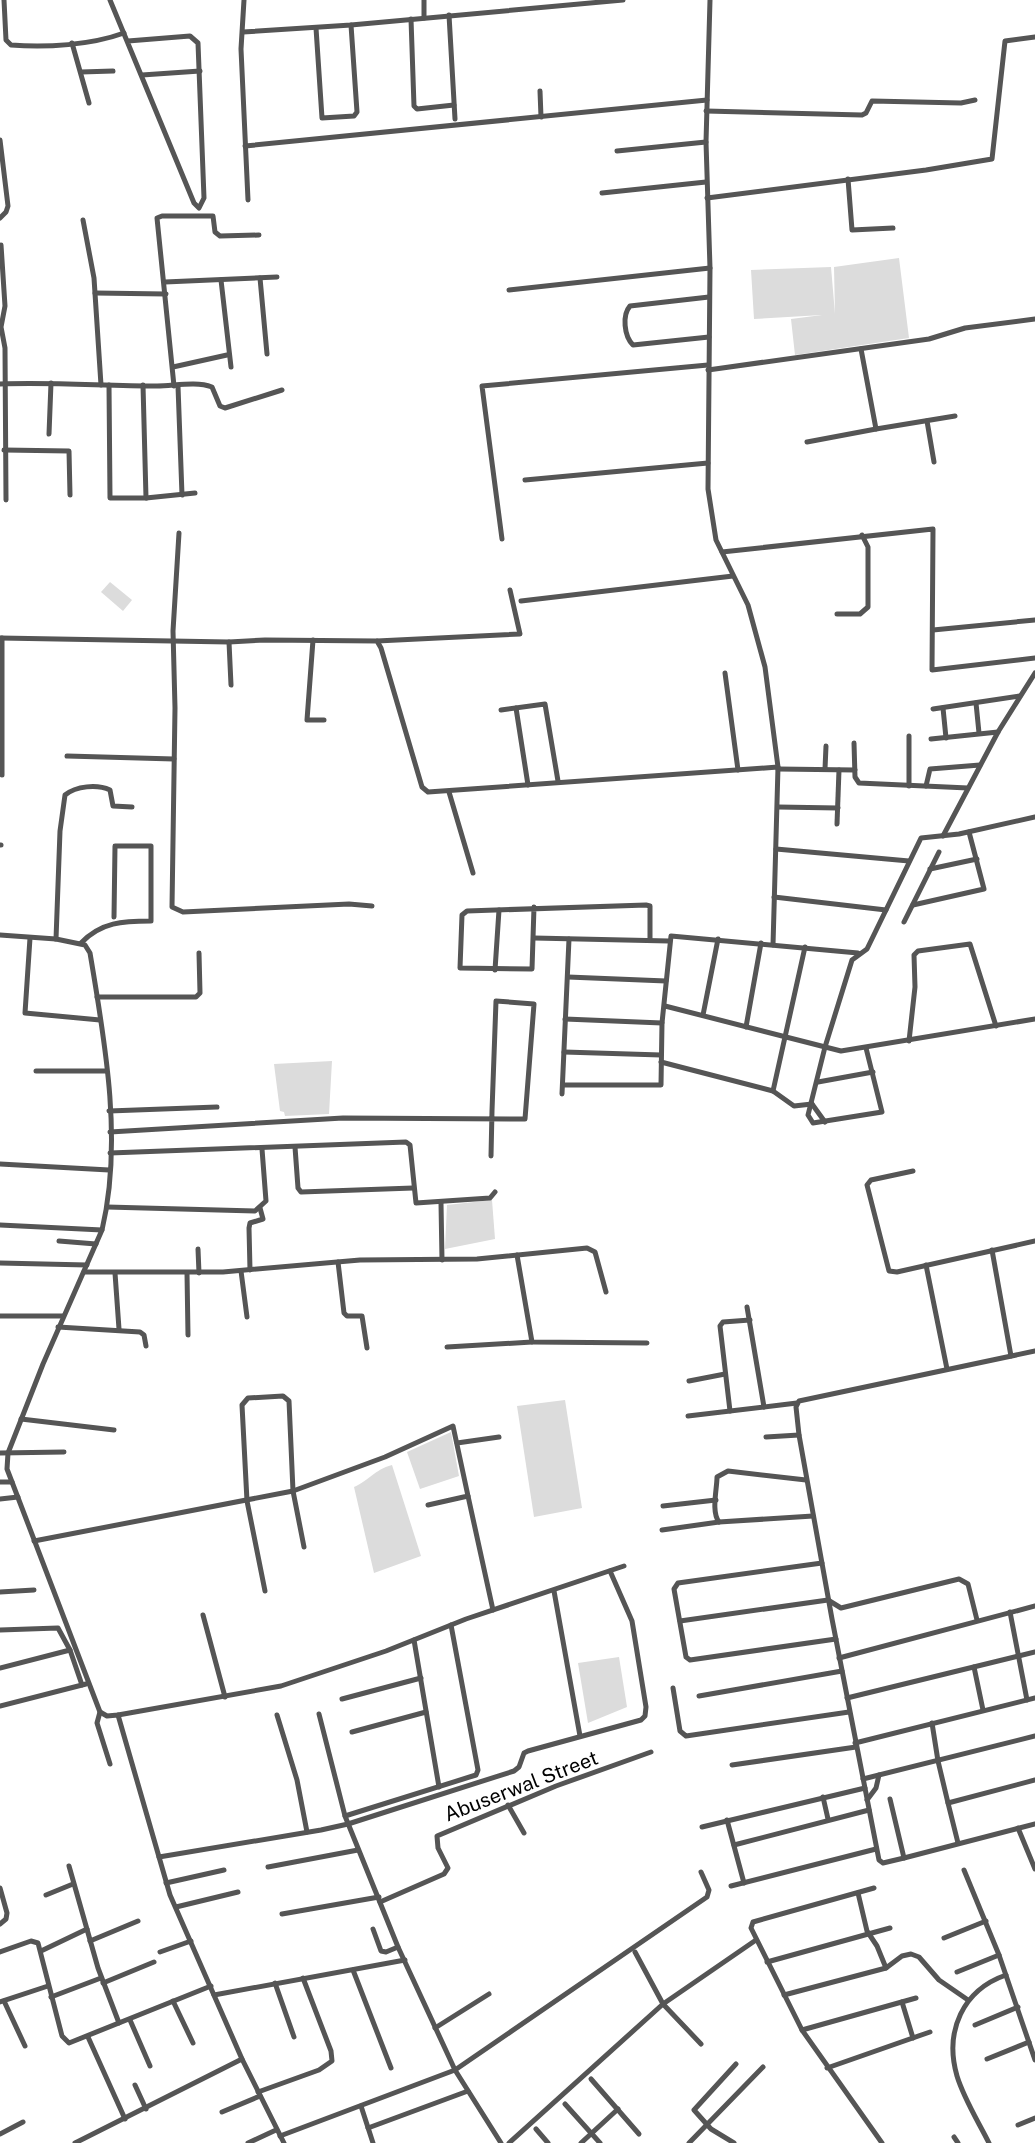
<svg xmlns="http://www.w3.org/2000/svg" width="1035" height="2143" font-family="'Public Sans',sans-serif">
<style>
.green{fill:#dcdcdc}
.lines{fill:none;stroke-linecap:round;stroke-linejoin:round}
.minor{stroke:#555;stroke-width:5}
.labels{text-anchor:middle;stroke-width:5;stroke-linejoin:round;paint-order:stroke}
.street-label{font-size:20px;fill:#000;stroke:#fff}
</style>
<rect width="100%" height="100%" fill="#fff"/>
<g class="green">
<path d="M899,258l10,80 -114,17 -4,-36 31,-4 -68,4 -3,-49 80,-3 4,47 -1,-47z"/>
<path d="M110,582l22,18 -9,11 -22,-19z"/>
<path d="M332,1061l-3,53 -44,2 -1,-4 -4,-1 -6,-47z"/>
<path d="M492,1200l3,39 -50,10 2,-44z"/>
<path d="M565,1400l17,108 -48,9 -17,-111z"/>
<path d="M451,1432l8,44 -39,13 -13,-37z"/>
<path d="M392,1465l29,91 -47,17 -20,-86c16,-7 20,-17 38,-22z"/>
<path d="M619,1657l8,50 -39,16 -10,-60z"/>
</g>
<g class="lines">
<g class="minor">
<path d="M4,0l2,40 5,5c35,3 80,0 113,-12"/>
<path d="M110,0l84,203 5,5 5,-10 -6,-155 -8,-7 -62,5"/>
<path d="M244,0l-3,49 7,151"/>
<path d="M424,0v18"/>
<path d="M710,0l-4,142 4,126 -2,221 8,51 32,65 17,62 13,100 -5,178"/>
<path d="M449,15l6,104"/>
<path d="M411,19l3,87 3,3 37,-4"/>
<path d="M316,28l6,90 32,-2 3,-4 -6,-87"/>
<path d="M243,32l108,-7 272,-25"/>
<path d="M72,43l17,60"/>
<path d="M81,72l32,-1"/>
<path d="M142,75l58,-4"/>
<path d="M540,91l1,26"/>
<path d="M706,111l156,4 4,-2 6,-12 89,2 14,-3"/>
<path d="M0,140l8,66 -2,6 -6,6"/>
<path d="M245,146l462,-46"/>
<path d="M617,151l89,-9"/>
<path d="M848,179l4,51 41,-2"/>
<path d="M602,193l104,-11"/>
<path d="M707,198l219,-28 66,-11 13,-118 30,-4"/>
<path d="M83,220l11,58 7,107"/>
<path d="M1,245l4,61 -4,21 4,21 1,152"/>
<path d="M260,278l7,76"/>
<path d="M221,280l10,87"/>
<path d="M165,282l112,-5"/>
<path d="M509,290l201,-22"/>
<path d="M95,293l71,1"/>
<path d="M709,337l-76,8c-9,-9 -11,-30 -3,-39l79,-9"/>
<path d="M173,367l54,-12"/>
<path d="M708,370l221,-31 36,-11 70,-9"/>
<path d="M0,384c53,-2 105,2 157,2 17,0 39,-5 55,1l8,19 5,2 57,-18"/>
<path d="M109,385l1,113h36l49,-5"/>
<path d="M143,385l3,113"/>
<path d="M174,386l-17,-168 5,-2h51l2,16 5,4 39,-1"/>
<path d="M178,386l4,109"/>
<path d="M927,421l7,41"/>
<path d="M876,429l79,-13"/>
<path d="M49,434l2,-51"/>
<path d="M807,442l69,-13 -15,-80"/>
<path d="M4,450l65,1 1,44"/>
<path d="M525,480l183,-17"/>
<path d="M179,533l-6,98 2,77 -3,199 11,5 166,-8 23,2"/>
<path d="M502,539l-20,-153 226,-21"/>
<path d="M722,552l211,-23 -1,141 103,-12"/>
<path d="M521,601l212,-25"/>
<path d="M837,614h23l8,-7v-60l-6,-12"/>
<path d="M933,630l102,-10"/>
<path d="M0,638l229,4 36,-2 112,1 4,7 41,139 6,5 350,-25"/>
<path d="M2,638v137"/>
<path d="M313,640l-6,80h17"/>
<path d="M377,641l143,-7 -10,-44"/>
<path d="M229,642l2,43"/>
<path d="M725,673l13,97"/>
<path d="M976,703l3,30"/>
<path d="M516,708l12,77"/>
<path d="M943,708l3,30"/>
<path d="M933,709l87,-13"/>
<path d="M501,710l44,-6 13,77"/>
<path d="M909,736v50"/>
<path d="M931,739l67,-7"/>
<path d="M854,743l1,34 4,6 109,5"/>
<path d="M67,756l107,3"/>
<path d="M778,769l77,1"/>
<path d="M825,769l1,-23"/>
<path d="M926,786l4,-17 50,-4"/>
<path d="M449,792l24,81"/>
<path d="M778,807l60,1"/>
<path d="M837,824l2,-54"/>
<path d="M943,836l55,-104 37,-59"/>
<path d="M0,845h1"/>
<path d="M776,849l133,12"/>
<path d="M930,869l47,-10"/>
<path d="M774,897l112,13"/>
<path d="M913,905l71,-16 -15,-57"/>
<path d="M534,907l-2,62 -72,-1 2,-53 5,-4 179,-6 4,1v34"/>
<path d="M904,922l35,-70"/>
<path d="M0,935l56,4 29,6 5,8c15,89 33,189 12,277l-59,134 -35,89 -1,16 5,13 88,230 7,4 11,-1 163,-29 105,-35 80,-32 158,-53"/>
<path d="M30,938l-5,75 75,7"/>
<path d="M534,938l135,3"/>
<path d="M56,939l4,-108 5,-36c11,-9 32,-11 45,-5l3,16 19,1"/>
<path d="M81,943c20,-21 42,-22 70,-22v-75h-36l-1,71"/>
<path d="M495,970l4,-60"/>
<path d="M568,977l98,4"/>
<path d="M97,997h99l4,-4 -1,-40"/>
<path d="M665,1006l176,45 194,-32"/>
<path d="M703,1015l15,-76"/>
<path d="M565,1019l97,4"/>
<path d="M746,1027l15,-84"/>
<path d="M909,1041l6,-54 -1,-32 4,-4 52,-7 26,82"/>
<path d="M866,1048l16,64 -69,11 -5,-8 17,-68 27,-87 15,-11 54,-111 38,-4 76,-17"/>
<path d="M564,1052l97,3"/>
<path d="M661,1062l112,29 32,-144"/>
<path d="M36,1071h70"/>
<path d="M818,1082l55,-10"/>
<path d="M563,1085h98l1,-62 9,-87 187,17"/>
<path d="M773,1091l21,15 18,-2"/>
<path d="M562,1094l7,-155"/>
<path d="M812,1104l13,18"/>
<path d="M109,1111l108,-4"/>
<path d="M110,1132l233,-14 182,1 9,-115 -38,-3 -4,110 -1,45"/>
<path d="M295,1147l3,41 3,4 112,-4"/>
<path d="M110,1153l296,-11 4,3 6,58 74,-5 5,-6"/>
<path d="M0,1164l109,6"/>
<path d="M913,1171l-42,9 -4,5 22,86 8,1 138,-31"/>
<path d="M441,1203l1,57"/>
<path d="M107,1207l148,4 11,-10 -4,-52"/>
<path d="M0,1225l102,5"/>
<path d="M59,1241l37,3"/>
<path d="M198,1249l1,24"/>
<path d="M992,1250l19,106"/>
<path d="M517,1255l15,87 115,1"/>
<path d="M338,1262l6,51 3,3h15l5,32"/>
<path d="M0,1263l87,2"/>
<path d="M926,1265l21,104"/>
<path d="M250,1270l-1,-42 1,-5 13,-4 -3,-11"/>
<path d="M241,1271l6,46"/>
<path d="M84,1272h139l137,-12 117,-1 110,-11 8,4 11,40"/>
<path d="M115,1273l4,56"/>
<path d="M187,1273l1,62"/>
<path d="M747,1307l17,100"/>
<path d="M0,1316h63"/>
<path d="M58,1327l82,5 4,3 2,11"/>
<path d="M447,1347l85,-5"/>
<path d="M1035,1351l-236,50 -3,6 3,28 33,184 47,241 4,3 21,-5 131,-34"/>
<path d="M689,1381l36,-7"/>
<path d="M730,1411l-10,-85 3,-4 27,-2"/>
<path d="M688,1416l109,-13"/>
<path d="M21,1419l93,11"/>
<path d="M766,1437l33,-2"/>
<path d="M457,1443l42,-6"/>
<path d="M0,1453l64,-1"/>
<path d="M0,1482h12"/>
<path d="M468,1496l25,114"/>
<path d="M0,1499l18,-2"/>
<path d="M663,1506l53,-6"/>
<path d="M719,1522c-8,-10 -2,-33 -2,-45l11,-6 78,9"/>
<path d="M662,1530l57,-8 94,-6"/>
<path d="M34,1541l259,-50 92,-34 68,-31 15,70 -40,9"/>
<path d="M822,1563l-144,20 -4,6 12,68 4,3 146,-21"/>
<path d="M265,1591l-18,-90 -5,-96 6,-7 35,-2 6,5 4,90 11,56"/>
<path d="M554,1591l26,145"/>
<path d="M0,1592l34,-2"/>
<path d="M1010,1612l17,88"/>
<path d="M203,1615l22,82"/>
<path d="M680,1621l148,-21 13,8 118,-29 9,5 9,36"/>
<path d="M0,1630l58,-2 12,22 12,35"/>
<path d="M414,1640l25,147"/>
<path d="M839,1658l196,-52"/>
<path d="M974,1667l9,43"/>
<path d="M0,1668l70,-18"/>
<path d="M673,1688l7,43 6,5 163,-24"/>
<path d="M699,1696l143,-25"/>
<path d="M847,1698l188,-46"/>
<path d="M342,1699l79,-21"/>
<path d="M0,1706l86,-22"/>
<path d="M100,1712l-3,11 13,41"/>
<path d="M319,1714l26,102 53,131 57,123 46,73"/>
<path d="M118,1715l52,180 72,164 42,84"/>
<path d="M277,1715l20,65 10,52"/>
<path d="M932,1723l6,38 10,42 87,-23"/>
<path d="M352,1732l74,-20"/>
<path d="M855,1743l180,-45"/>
<path d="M732,1765l124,-18"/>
<path d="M863,1779l172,-43"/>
<path d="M823,1797l5,22"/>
<path d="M890,1799l14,59"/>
<path d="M867,1800l9,-12 3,-13"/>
<path d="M948,1803l10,40"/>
<path d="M508,1805l16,28"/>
<path d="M345,1816l131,-41 2,-5 -27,-145"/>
<path d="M727,1820l17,63"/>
<path d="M702,1827l163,-39"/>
<path d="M1018,1828l17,41"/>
<path d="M734,1845l135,-35"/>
<path d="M159,1857l162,-27 27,-6 166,-53 5,-4 5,-14 4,-2 113,-31 4,-4 1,-9 -14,-86 -22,-50"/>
<path d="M69,1866l29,102 21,55"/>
<path d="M268,1867l90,-17"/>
<path d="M964,1870l35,85 36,105"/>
<path d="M166,1883l58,-13"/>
<path d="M731,1886l145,-37"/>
<path d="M0,1888l7,25 -1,6 -6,5"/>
<path d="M874,1888l-121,34 -2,6 51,102 80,113"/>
<path d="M858,1893l9,38 10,15 9,22"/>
<path d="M46,1895l27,-11"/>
<path d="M380,1902l64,-28 4,-6 -10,-20 -1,-12 119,-50 95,-34"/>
<path d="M176,1907l62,-15"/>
<path d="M282,1914l97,-17"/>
<path d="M373,1929l8,22 5,1 12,-5"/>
<path d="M944,1938l42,-17"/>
<path d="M90,1941l48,-20"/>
<path d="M41,1951l46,-22"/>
<path d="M0,1952l31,-11 7,2 24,93 7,7 142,-57"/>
<path d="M160,1952l31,-11"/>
<path d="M635,1952l28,52 38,40"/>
<path d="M767,1962l123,-34"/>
<path d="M353,1970l38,98"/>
<path d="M957,1972l42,-17"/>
<path d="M103,1983l51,-21"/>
<path d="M275,1983l19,54"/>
<path d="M214,1995l191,-35"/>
<path d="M784,1995l102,-27 16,-12 9,-2 8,3 20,23 29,20"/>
<path d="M51,1997l50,-19"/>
<path d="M4,2001l21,45"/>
<path d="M173,2001l20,42"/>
<path d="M0,2002l48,-16"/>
<path d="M902,2002l11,36"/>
<path d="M130,2020l20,46"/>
<path d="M975,2025l43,-18"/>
<path d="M435,2028l54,-34"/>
<path d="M802,2030l114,-32"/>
<path d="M88,2037l37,82"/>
<path d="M987,2059l42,-17"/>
<path d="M827,2068l103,-36"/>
<path d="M591,2079l48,55"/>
<path d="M135,2085l11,24"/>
<path d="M258,2092l61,-22 13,-9 -1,-10 -28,-73"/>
<path d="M565,2104l35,39"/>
<path d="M361,2106l12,37"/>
<path d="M222,2112l38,-16"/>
<path d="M1018,2125l17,-7"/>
<path d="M368,2128l100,-37"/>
<path d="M536,2129l12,14"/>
<path d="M0,2134l23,-12"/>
<path d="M280,2136l175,-66 252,-173 2,-7 -8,-18"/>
<path d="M954,2137l4,6"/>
<path d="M75,2143l167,-84"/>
<path d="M248,2143l28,-13"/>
<path d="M509,2143l154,-139 93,-64"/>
<path d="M581,2143l37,-34"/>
<path d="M689,2143l74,-76"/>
<path d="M734,2143l-23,-14 -17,-19 42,-46"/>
<path d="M989,2143c-11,-22 -25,-44 -32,-67 -13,-45 6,-86 49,-101"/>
</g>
</g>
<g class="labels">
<g class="street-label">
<text transform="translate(521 1786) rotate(-21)" y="7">Abuserwal Street</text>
</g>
</g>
</svg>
